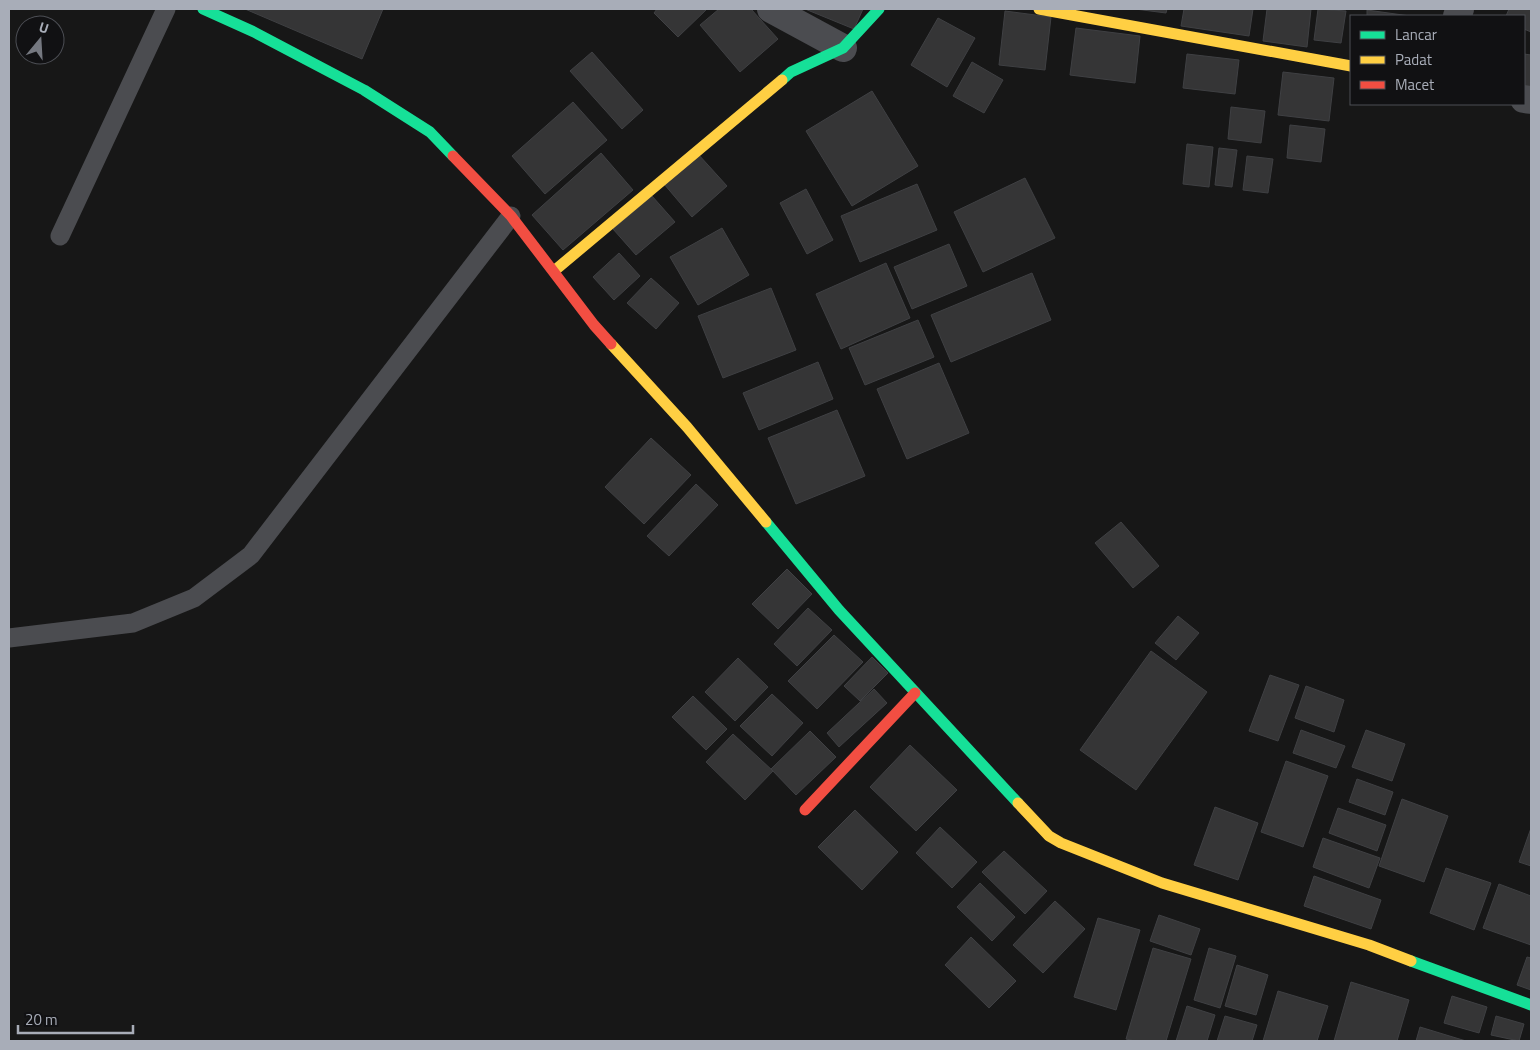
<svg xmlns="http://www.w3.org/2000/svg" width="1540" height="1050" font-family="'Titillium Web',sans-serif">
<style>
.building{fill:#353536;stroke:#3f4043}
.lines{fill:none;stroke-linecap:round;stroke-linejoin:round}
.lane{stroke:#4b4c50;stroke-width:19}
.street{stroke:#4b4c50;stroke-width:28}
.fast{stroke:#16e098;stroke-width:11}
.slow{stroke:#ffcf43;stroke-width:11}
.jam{stroke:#f24e42;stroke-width:11}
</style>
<rect width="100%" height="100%" fill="#171717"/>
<g class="building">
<path d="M245,9h138l-21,50z"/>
<path d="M657,9h50l-29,28 -24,-24z"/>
<path d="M719,9h32l27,30 -38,33 -40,-47z"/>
<path d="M805,9h58l-9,20z"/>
<path d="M1135,9h32l-1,4z"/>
<path d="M1184,9h69l-4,27 -68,-10z"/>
<path d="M1267,9h44l-4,38 -44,-6z"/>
<path d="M1318,9l28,2 -5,32 -27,-3z"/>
<path d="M1509,9h22v23l-7,-3v-13h-18z"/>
<path d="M1367,10l43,6h-43z"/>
<path d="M1005,11l46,6 -6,53 -46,-5z"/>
<path d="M938,18l37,20 -28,49 -36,-22z"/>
<path d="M1076,28l64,8 -5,47 -65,-8z"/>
<path d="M592,52l51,58 -21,19 -52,-58z"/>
<path d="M1187,54l52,6 -4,34 -52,-6z"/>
<path d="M1524,54l7,1v34l-7,-1z"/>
<path d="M972,62l31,18 -19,33 -31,-17z"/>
<path d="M1283,72l51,6 -5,43 -51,-6z"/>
<path d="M872,91l46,75 -66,40 -46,-75z"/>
<path d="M573,102l34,38 -62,54 -33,-38z"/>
<path d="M1231,107l34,4 -4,32 -33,-4z"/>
<path d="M1290,125l35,4 -4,33 -34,-4z"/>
<path d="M1187,144l26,3 -4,40 -26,-3z"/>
<path d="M1219,148l18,2 -5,37 -17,-2z"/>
<path d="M601,153l32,37 -70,60 -31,-35z"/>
<path d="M698,154l29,32 -35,31 -28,-33z"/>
<path d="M1247,156l26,3 -5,34 -25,-3z"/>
<path d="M1025,178l30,60 -72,34 -29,-60z"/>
<path d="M917,184l20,46 -77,32 -19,-46z"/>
<path d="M806,189l27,51 -26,14 -27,-51z"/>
<path d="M652,196l23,26 -39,33 -23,-26z"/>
<path d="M722,228l27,47 -51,30 -28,-48z"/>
<path d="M949,244l18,42 -55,23 -18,-42z"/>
<path d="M619,253l21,23 -26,24 -21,-23z"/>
<path d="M886,263l24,55 -69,31 -25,-55z"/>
<path d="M1032,273l19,47 -100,42 -20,-47z"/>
<path d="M651,278l28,25 -23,26 -29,-26z"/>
<path d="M771,288l25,62 -73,28 -25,-62z"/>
<path d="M918,320l16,37 -69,28 -16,-37z"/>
<path d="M818,362l15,37 -74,31 -16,-37z"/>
<path d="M939,363l30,70 -62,26 -30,-70z"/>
<path d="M837,410l28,66 -69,28 -28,-66z"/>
<path d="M651,438l40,37 -47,49 -39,-37z"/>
<path d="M696,484l22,21 -49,51 -22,-20z"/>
<path d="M1121,522l38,44 -26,22 -38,-45z"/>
<path d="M787,569l25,25 -34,35 -26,-25z"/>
<path d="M808,608l24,22 -35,36 -23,-22z"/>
<path d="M1178,616l21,17 -23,27 -21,-17z"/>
<path d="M834,635l29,27 -46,47 -29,-28z"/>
<path d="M1151,651l56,41 -71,98 -56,-40z"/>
<path d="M872,657l16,16 -28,28 -16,-15z"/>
<path d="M738,658l30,29 -33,34 -30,-29z"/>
<path d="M1270,675l29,10 -21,56 -29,-10z"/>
<path d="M1306,686l38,14 -10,32 -39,-14z"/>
<path d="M874,689l13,14 -48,44 -12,-14z"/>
<path d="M772,694l31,29 -31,33 -32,-30z"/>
<path d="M693,696l34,33 -21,21 -34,-33z"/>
<path d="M1301,730l44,16 -9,22 -43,-15z"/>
<path d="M1366,730l39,14 -13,37 -40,-14z"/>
<path d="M810,731l26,26 -40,38 -25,-26z"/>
<path d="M733,734l40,37 -28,29 -39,-38z"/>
<path d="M910,745l47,45 -41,41 -46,-44z"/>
<path d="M1286,761l42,15 -25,71 -42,-15z"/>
<path d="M1357,779l36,13 -8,23 -36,-13z"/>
<path d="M1402,799l46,17 -24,66 -45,-16z"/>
<path d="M1215,807l43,16 -20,57 -44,-15z"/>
<path d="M1338,808l48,17 -9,26 -48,-18z"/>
<path d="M855,810l43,42 -36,38 -44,-43z"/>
<path d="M940,827l37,35 -25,26 -36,-35z"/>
<path d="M1531,828v38l-12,-4z"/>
<path d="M1323,838l57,20 -11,30 -56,-21z"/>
<path d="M1004,851l43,40 -22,23 -43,-42z"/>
<path d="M1446,868l45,15 -17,47 -44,-17z"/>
<path d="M1314,876l67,24 -10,29 -67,-23z"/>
<path d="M980,883l35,34 -23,24 -35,-34z"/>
<path d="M1499,884l32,12v49l-48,-17z"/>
<path d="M1055,901l30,28 -42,44 -30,-28z"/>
<path d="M1159,915l41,14 -9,26 -41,-14z"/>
<path d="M1098,918l42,12 -24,80 -42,-13z"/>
<path d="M971,937l45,44 -27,27 -44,-43z"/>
<path d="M1153,948l38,11 -25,82h-31l-9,-2z"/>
<path d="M1209,948l27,8 -16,52 -26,-8z"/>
<path d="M1527,957l4,1v32l-14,-5z"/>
<path d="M1237,965l31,10 -12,40 -31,-9z"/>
<path d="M1351,982l58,18 -12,41h-63z"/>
<path d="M1278,991l50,15 -11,35h-54z"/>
<path d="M1452,996l35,11 -8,26 -35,-10z"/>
<path d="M1187,1006l28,9 -8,26h-31z"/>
<path d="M1225,1016l32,9 -5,16h-35z"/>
<path d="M1496,1016l28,8 -5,17 -28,-6z"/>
<path d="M1420,1027l46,14h-50z"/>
</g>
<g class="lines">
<g class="lane">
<path d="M60,236l106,-227"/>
<path d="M9,638l124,-15 61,-25 57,-43 260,-339"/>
</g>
<g class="street">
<path d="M771,9l72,39"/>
<path d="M1457,16l3,-7"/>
<path d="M1524,99l7,1"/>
</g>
<g class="fast">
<path d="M203,9l51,23 110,58 66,42 23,24"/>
<path d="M782,80l9,-8 52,-24 36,-39"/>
<path d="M766,522l73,88 179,193"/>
<path d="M1411,961l120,44"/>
</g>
<g class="slow">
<path d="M1039,9l312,57"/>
<path d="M554,271l228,-191"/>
<path d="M611,344l76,83 79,95"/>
<path d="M1018,803l31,33 12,7 101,40 207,62 42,16"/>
</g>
<g class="jam">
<path d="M453,156l58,60 83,109 17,19"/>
<path d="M805,810l110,-117"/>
</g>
</g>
<rect width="1540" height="1050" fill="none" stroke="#a8adb8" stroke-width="20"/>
<rect x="1350" y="15" width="175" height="90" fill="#111113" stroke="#4d4f55"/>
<rect x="1360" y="31" width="25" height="8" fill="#16e098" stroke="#4d4f55"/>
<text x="1395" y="40" font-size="15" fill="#a8adb8">Lancar</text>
<rect x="1360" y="56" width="25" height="8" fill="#ffcf43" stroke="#4d4f55"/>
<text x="1395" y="65" font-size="15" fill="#a8adb8">Padat</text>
<rect x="1360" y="81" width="25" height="8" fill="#f24e42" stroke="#4d4f55"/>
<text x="1395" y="90" font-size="15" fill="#a8adb8">Macet</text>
<g transform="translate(40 40) rotate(18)"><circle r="24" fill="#111113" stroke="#4d4f55"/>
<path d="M0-4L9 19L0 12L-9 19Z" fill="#757880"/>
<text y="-8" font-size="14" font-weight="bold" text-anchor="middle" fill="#a8adb8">U</text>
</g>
<path d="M18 1025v8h115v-8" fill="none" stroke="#a8adb8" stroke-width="2.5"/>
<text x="25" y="1025" font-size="15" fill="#a8adb8" stroke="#111113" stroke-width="4" paint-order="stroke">20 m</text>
</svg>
